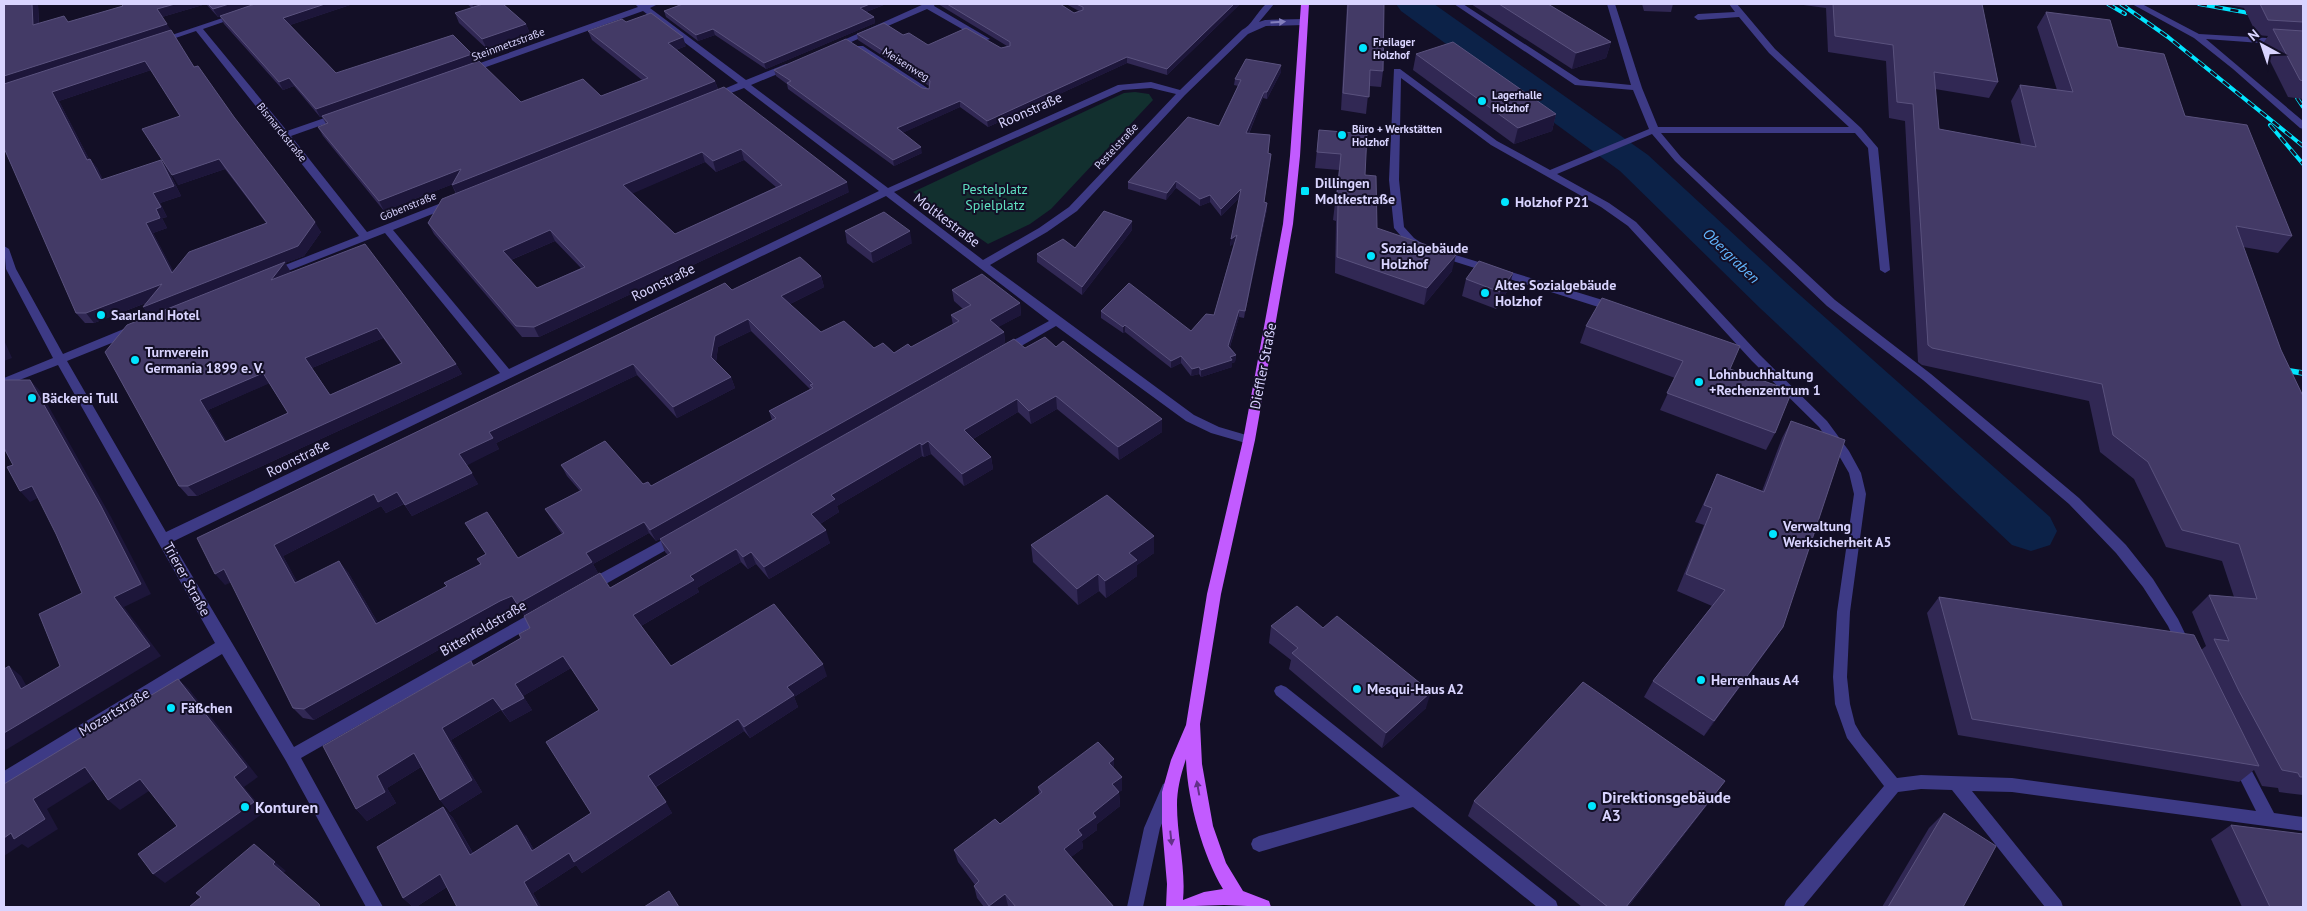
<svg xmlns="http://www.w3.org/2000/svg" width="2307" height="911" font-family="'PT Sans',sans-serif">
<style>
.green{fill:#12302f}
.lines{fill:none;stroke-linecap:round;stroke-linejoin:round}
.river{fill:#0c2248;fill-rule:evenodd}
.minor{fill:#3d3a85;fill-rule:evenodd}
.major{fill:#c25bff;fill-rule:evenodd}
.rail-far1-casing{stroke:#00e5ff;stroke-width:4}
.rail-casing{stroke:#00e5ff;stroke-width:5.5}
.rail-far1{stroke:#130f26;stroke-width:2.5;stroke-dasharray:8;stroke-linecap:butt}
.rail{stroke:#130f26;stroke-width:4;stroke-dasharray:11;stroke-linecap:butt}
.wall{fill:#312854;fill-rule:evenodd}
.shaded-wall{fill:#1d163a}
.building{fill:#433a66;stroke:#5a527e;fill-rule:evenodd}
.oneway{fill:#837fbc}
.oneway2{fill:#623188}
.poi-dot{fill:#00e5ff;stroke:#130f26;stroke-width:2}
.labels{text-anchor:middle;stroke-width:4;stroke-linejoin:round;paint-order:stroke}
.far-poi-label{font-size:11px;font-weight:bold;fill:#d9d4ff;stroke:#130f26;text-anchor:start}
.far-street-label{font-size:11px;fill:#d9d4ff;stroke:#130f26}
.street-label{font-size:14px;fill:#d9d4ff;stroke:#130f26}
.poi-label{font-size:14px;font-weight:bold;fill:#d9d4ff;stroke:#130f26;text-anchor:start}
.park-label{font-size:14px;fill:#5fe0c0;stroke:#130f26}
.water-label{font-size:15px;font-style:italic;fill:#62b6ff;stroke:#130f26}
.near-poi-label{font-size:16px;font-weight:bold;fill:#d9d4ff;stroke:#130f26;text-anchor:start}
</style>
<rect width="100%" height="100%" fill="#130f26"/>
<path class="green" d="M1135,92l14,2 4,6 -102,109 -21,15 -42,20 -75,-52 211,-99z"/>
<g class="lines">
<path class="river" d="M1396,4h38l214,151 145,134 257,228 7,14 -7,14 -19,6 -19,-6 -251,-236 -141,-138 -219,-160z"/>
<g class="minor">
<path d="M264,4h12l-73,25 84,102 49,-17h6v4l-51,18 76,96 82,-32h8v4l-64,26 116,139 370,-178 -135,-103 -26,10h-6v-4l26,-11 -95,-72 -171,61h-6v-4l172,-61 -3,-3h23l-8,4 96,72 40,-16h6v4l-41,17 137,103 230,-103 33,-3 29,8 62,-60c9,-4 15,-18 24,-26h8l-15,18 6,-2 39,-1 4,3 -4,3 -38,1 -18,8 -63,61 -108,116 -30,21 -57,33 204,150 25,12 34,10 2,3 -6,4 -38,-11 -25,-12 -130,-95 -47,27h-8l-2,-3 2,-3 48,-26 -163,-125 -714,346 122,205 243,-137 5,-2 5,2 2,4 -2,4 -246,140 82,149h-17l-80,-146 -64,-107 -218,132v-15l211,-128 -157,-278 -54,21v-8l49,-20 -47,-89 -2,-23 5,3 7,20 47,85 68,-28 4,-1 6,4 -2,3 -72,29 99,171 334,-159 -115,-140 -107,42 -4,1 -5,-3 1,-2 89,-35 -163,-205 -38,13 -4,-3zM1151,88l25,6 -107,113 -30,21 -56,32 -89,-68 229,-102z"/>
<path d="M924,4h11l-1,2 56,33 -7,2 -56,-32 -92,40 -7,-2z"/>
<path d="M1454,4h9l117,76 51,5 -24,-81h8l27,84 16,39h191l-80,-74 -30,-36 -41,3 -4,-3 4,-3 37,-2 -6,-8h8l38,45 86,79 17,20 12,122 -5,3 -5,-3 -12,-122 -13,-15h-194l20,24 154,143 96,74 148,124 47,47 27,34 25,40 14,29 -2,4 -5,2 -5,-2 -12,-26 -25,-39 -27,-34 -47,-49 -146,-124 -96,-74 -152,-145 -23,-27 -95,40 52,29 27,19 124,133 67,66 22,30 12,22 5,21 -16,118 -3,65 3,27 5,20 7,12 35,42 24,-3 91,3 244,33 -25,-50 3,-5 5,-2 5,2 30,57 29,4v14l-291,-39 -40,-1 89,110 2,6h-18l-93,-117 -31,-1 -23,3 -95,115h-19l2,-6 98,-115 -37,-48 -12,-34 -2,-27 4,-65 17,-118 -5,-21 -11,-19 -19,-27 -67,-66 -124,-135 -27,-19 -110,-62 -90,-67 -2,102 5,47 10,11 12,8 193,59 2,3 -2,3h-8l-193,-61 -12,-8 -12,-14 -5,-48 5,-111h6l97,72 53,29 99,-41 -16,-39 -58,-5z"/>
<path d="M2132,4h10l57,30 104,6v6l-97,-7 97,82v8l-3,-1 -67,-59 -39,-31z"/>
<path d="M857,46h6l69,45 -8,2 -67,-43z"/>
<path d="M677,532l5,1 2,4 -2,4 -87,49 -5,2 -5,-2 -2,-4 2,-4z"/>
<path d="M1281,685l5,2 270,214 2,6h-21l-124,-100 -154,45 -6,-3 -2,-5 2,-5 6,-3 141,-40 -124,-101 -2,-4 2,-4z"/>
<path d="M1169,782l6,2 2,5 -17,39 -17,79h-16l17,-79 19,-44z"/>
</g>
<path class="major" d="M1301,4h8l-9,152 -7,68 -38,216 -34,154 -21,130 2,40 11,62 13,37 17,28 26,10 2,6 -47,-2 -58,2 1,-23 -5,-58v-34l9,-32 15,-35 21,-131 36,-154 40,-216 7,-68zM1186,759c1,40 17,97 37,130l-19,3 -21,8c3,-32 -6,-63 -6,-95 0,-16 4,-31 9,-46z"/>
<defs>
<g id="rail-far1">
<path d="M2108,4l17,10"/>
<path d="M2121,4l47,33 135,109"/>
<path d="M2199,4l61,11"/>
<path d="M2297,98l6,9"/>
<path d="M2270,125l33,39"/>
</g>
<path id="rail" d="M2277,369l26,4"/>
</defs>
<use href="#rail-far1" class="rail-far1-casing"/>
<use href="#rail" class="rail-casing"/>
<use href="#rail-far1" class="rail-far1"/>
<use href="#rail" class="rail"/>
</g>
<g class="wall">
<path d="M4,4h34l1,20 29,-2 55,-16 -2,-2h232l-63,21 46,48 136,-19 4,8 45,40 80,-6 41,-16 -50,-40 -4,-9 38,-9 60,24 -10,4 39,31 3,8 131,103 -310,145h-17l-88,-103 -6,-11 28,-29 -4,-9 1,-1 -69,27 -61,-75 -5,-9 8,-3 -4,-7h-2l-26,-31 -11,4 -59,-66 -4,-8 -2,1 -12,-13 -44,13 32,50 127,165 -17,24 -19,7 6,10 165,91 6,10 -265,122h-9l-9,-10 -29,-170 -7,-9 3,-4 -52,20h-9l-9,-10zM151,70l29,46 -2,69 47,-16 41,54 -93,48 -20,-38 14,-5 -5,-10 5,-1 -7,-14 21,-7 -13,-27 -65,11 -6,-12 -7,-9h-1l-30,-58zM744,160l32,27 -101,47 -43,-41 73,-31 11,10zM555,241l26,27 -44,20 -26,-28zM383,338l18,25 -71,32 -18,-27zM269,383l19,30 -62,28 -18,-31z"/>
<path d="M467,4h13l-1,1 47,19 4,10 -43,15 -28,-26 -4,-10 17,-5z"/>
<path d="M675,4h211l-20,8 8,5 1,6 -109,46 -51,-34 -17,6 -32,-24 -2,-6 14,-5z"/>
<path d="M938,4h122l14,9 5,-2 -13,-7h174l-73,71 -40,-12 -139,64 -28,-20 -58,26 20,20 -28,13 -106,-77 -1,-5 -11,-8 -2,-6 155,19v-3l-71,-46 -1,-6 46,1 25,10 73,3 6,-2z"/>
<path d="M1347,4h37l-1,67 -2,16 -12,-1 -3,28 -25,-4z"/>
<path d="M1471,4h77l63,38 -5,16 -34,11z"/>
<path d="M1642,4h31l-2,8 -27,-1z"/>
<path d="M1796,4h186l16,78 -9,16 -54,-9 4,40 82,15 -10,-43 9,-16 37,5 -20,-63 9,-15 72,35 67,69 107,120 -14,17 -35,-6 38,103 22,46v399l-24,-3 -1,-4 -16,-2 -8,-16 -15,12 -281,-47 -31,-122 12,-16 262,53 5,-4 -14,-34 17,-17 25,2 -12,-36 -56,-14 -32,-68 -34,-27 -11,-51 -167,-36 -4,-3 -13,-241 -16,-3 -3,-57 -58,-9 -2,-44z"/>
<path d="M2224,4h79v95l-15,-2 -26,-52 6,-9 -11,-1 -13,-27z"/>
<path d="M1416,54l140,60 -4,17 -38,13 -101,-74z"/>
<path d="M1281,72l-14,27 -4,-1 -14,36 21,1 -2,18 3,1 -7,48 3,7 -23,109 -5,-1 -9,30 6,8 -1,7 -3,1v4l-31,10 -2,-3 -8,2 -10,-13 -10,5 -46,-36 -2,1 -22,-15v-7l90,20 23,-16 20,-72 -4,3 1,-7 9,-42 -19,19 -11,-14 -10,4 -24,-18 -10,12 -38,-11v-7l91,-56 19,-40 -4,-1 1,-6z"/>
<path d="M1319,130l46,45 12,53 75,43 -28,34 -89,-32 1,-52 -3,-1 6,-50 -24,-2z"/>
<path d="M1132,230l-50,65 -45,-33v-8l38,-6z"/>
<path d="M845,231l67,12 -39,20 -26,-20z"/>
<path d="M1513,273l-5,17 -12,19 -34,-13 4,-17z"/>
<path d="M821,276l3,11 -34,17 31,28 53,16 20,5 17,-6 42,-22 -2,-10 12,-6 -9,-8 -2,-11 68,13 1,12 -23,12 6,5 1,11 -349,198 -7,-8 -56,31 5,9 -74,42 -5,-8 -13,5 -192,108 -11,-2 -10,-10 -62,-126 -6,3 507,-295zM751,331l59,58 -41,22 3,9 -121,66 -90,-21 6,11 13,15 -35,18 7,11 10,14 -44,24 -53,-35 21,31 -6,10 -33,22 -69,37 -30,-51 -51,10 -14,-26 98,-50 5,7 18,-9 8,12 66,-32 -12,-19 33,-16 -3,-6 141,-68 40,43 58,-30 -4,-11 -15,-15 2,-15z"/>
<path d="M1586,326l144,43 45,64 -9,17 -106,-40 15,-32 -95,-35z"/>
<path d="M1056,347l106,85 -43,28 -62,-51 -26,15 -13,-12 -45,27 18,18 2,12 -29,17 -33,-32 -7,3 -2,-1 -85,50 2,6 -19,12 10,19 -61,36 -13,-15 -8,5 -7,-7 -44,26 2,4 -58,34 30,40 156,10 -33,21 4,10 -48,31 -6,-7 -88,56 16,26 -90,60 -6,-8 -43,28 8,14h-84l-10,-20 -31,20h-3l-10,-9 40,-91 10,11 20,35 53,-17 8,14 57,-37 8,-103 -28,-42 -48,28 9,14 -22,12 -9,-12 -50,30 31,52 -32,20 -10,-12 -19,-33 -34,21 9,15 -29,18 -11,-12 115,-148 3,4 194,-110 -3,-3 -5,-13 365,-191z"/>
<path d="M1791,421l-8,206 -11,16 -68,93 -60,-39 9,-16 59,-75 -35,-15 27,-66 -9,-3 22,-48 45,17 20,-53z"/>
<path d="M1031,545l123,8 -17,12v11l-31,22 -7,-7 -21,14 -45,-43z"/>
<path d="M1271,626l52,2 103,80 -44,40 -93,-79 2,-9 -22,-17z"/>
<path d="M1114,768l8,9v13l-3,2 1,14 -23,18v6l-15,11 1,7 -12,9 43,50h-106v-1l-2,1h-22l-7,-9 -3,-12 1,-1 -17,-23 -4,-12 46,-26 39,-30 -1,-7z"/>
<path d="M1725,781l-11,15 -86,111h-46l-114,-91 6,-15z"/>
<path d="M1944,813l19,94h-81l47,-79z"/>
<path d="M2231,825l72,82h-61l-31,-68z"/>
</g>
<g class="shaded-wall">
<path d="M32,4h6l1,29 -6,-8z"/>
<path d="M175,4h31l-44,13 -5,-8z"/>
<path d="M229,4h30l-41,13 -5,-8z"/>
<path d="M325,4h28l-66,22 -4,-8z"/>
<path d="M472,4h8l-5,6z"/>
<path d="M870,4h16l-25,10 -1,-6z"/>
<path d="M1234,4h6l-73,71v-6z"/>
<path d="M874,17l1,6 -109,46 -2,-6z"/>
<path d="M167,24l5,8 -168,53v-9z"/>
<path d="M526,24l4,10 -43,15 -5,-10z"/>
<path d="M713,29l2,6 -17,6 -2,-6z"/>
<path d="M683,37l3,9 -16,6 -2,-9z"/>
<path d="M1611,42l-5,16 -34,11 4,-16z"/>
<path d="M472,54l4,8 -156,55 -4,-8z"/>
<path d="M1127,57v6l-139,64 -1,-6z"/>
<path d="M145,61l6,9 -92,31 35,68 -7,-9 -35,-68z"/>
<path d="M1281,65v7l-14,27v-7z"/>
<path d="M289,78l5,8 -11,4 -4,-8z"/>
<path d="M715,81l3,9 -261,104 -5,-9z"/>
<path d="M1264,92l-1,6 -17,42v-7z"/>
<path d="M960,101v6l-62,28 -1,-7z"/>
<path d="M1556,114l-4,17 -38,13 4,-16z"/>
<path d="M921,147l1,6 -28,13 -1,-6z"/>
<path d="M741,149l3,11 -28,12 -3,-11z"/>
<path d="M702,152l3,10 -78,34 -4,-11z"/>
<path d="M90,159l7,9 11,22 -7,-10z"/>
<path d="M219,159l6,10 -47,16 -6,-10z"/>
<path d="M161,160l7,9 13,27 -21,7 7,14 -5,1 5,10 -14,5 26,49 -7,-9 -26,-50 10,-14 -3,-16z"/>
<path d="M461,169l5,10 -82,32 -5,-10z"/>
<path d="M1176,181v7l-10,12 1,-7z"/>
<path d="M847,182l2,10 -310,145 -5,-10z"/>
<path d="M1241,189v7l-20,20v-7z"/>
<path d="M1210,195v7l-10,4v-7z"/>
<path d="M1267,203v6l-23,109 1,-7z"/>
<path d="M1132,221v9l-50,65v-8z"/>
<path d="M315,222l6,10 -17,24 -19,7 6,9 -13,18 -127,27 -8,-10z"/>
<path d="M550,230l5,11 -47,20 -5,-10z"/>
<path d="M910,231l2,12 -39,20 -2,-11z"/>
<path d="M1237,235l-1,7 -6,4 1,-7z"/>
<path d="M1456,255l-4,16 -28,34 3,-17z"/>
<path d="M1513,273l-5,17 -12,19 4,-17z"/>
<path d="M821,276l3,11 -40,20 -3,-11z"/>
<path d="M162,284l7,10 -75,29 -8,-10z"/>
<path d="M1020,303l1,12 -30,16 -1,-11z"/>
<path d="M1239,310v7l-11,35v-6z"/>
<path d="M748,319l3,12 -33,16 -3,22 -4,-12 4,-21z"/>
<path d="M1125,325v7l-2,1v-6z"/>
<path d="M377,328l6,10 -71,30 -7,-10z"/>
<path d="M1004,332l1,11 -349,198 -6,-11z"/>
<path d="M4,340l8,18 -8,3z"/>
<path d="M1236,355l-1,7 -3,1v4l-31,10v-7l29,-13z"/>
<path d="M1181,356v7l-10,5v-7z"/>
<path d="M456,364l6,10 -265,122 -9,-10z"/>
<path d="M633,364l4,11 -141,68 3,6 -33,17 -7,-12 30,-22z"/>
<path d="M1199,367v7l-8,2 1,-7z"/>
<path d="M263,373l7,10 -62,27 25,42 -8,-10 -25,-42z"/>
<path d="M731,377l4,11 -58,30 -4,-11z"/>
<path d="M30,380l10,11 71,126 40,77 -27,13 37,49 -157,95v-18l146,-87 -36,-49z"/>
<path d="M1056,396l1,13 -26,15 -2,-13z"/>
<path d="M1017,399l1,13 -52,31 -2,-13z"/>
<path d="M1162,419v13l-43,28 -1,-13z"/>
<path d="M928,441l3,13 -7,3 -2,-12z"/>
<path d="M920,443l2,13 -85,50 2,6 -24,15 -4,-13 20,-19z"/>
<path d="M991,457l2,12 -29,17 -2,-12z"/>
<path d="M472,473l6,11 -66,32 -7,-11z"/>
<path d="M32,486l10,10 -12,6 -10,-11z"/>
<path d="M397,492l8,11 -19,10 -5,-7 -98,50 21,38 -9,-11 -21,-38 100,-51z"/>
<path d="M644,522l5,11 -56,31 5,9 -74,42 -5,-8 -13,5 -192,108 -10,-11z"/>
<path d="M826,530l4,13 -61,36 -5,-12z"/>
<path d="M1154,536v17l-17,12v11l-31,22 -1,-17 24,-28z"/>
<path d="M736,549l5,13 -44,26 2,4 -60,35 -6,-12 57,-39z"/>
<path d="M751,552l5,12 -8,5 -5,-12z"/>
<path d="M339,561l9,11 37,63 -9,-11z"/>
<path d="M224,569l10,11 -9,5 -10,-11z"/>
<path d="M1098,574l1,17 -21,14 -1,-16z"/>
<path d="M1783,627l-11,16 -68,93 10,-15z"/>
<path d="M563,656l8,12 -48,28 9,14 -22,12 -8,-12 13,-26z"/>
<path d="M823,664l4,12 -33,21 4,10 -48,31 -6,-11 43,-40z"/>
<path d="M9,666l12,10 12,22 -12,-9z"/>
<path d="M178,679l11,10 69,88 -14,10 21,25 -100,71 -12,-9 81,-97z"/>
<path d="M1431,692l-5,16 -44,40 4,-15z"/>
<path d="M493,698l9,11 -51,31 31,52 -32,20 -10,-12 2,-72z"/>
<path d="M738,719l6,12 -89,56 -7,-11z"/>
<path d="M414,753l10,12 -37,23 9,15 -29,18 -11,-12 21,-33z"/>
<path d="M1114,759v14l-5,-10z"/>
<path d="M85,767l13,10 -51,32 11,20 -30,19 -6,-4 -18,12v-18l29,-39z"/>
<path d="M1122,777v13l-10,8v-14z"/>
<path d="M140,779l12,10 -32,21 -12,-10z"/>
<path d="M1725,781l-11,15 -86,111h-2z"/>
<path d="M1119,792l1,14 -23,18v6l-15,11 1,7 -17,13 -2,-12 14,-19 15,-17z"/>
<path d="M666,802l6,11 -90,60 -6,-8 -43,28 8,14h-3l-14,-25 45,-29z"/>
<path d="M443,807l10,11 27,48 -10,-11z"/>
<path d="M517,825l9,11 15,26 -9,-11z"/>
<path d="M275,862l11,9 -3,2 39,34h-2l-47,-43z"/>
<path d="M440,874l10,11 -34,22h-3l-10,-9z"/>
<path d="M1005,894l3,12 -2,1h-16l-1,-1z"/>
</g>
<g class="building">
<path d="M4,4h28l1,21 31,-9 4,6 55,-16 -2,-2h54l-18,5 10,15 -163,52z"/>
<path d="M208,4h21l-16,5z"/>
<path d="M255,4h70l-42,14 53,55 117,-38 19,19 -156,55 -27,-31 -10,4 -59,-66z"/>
<path d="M483,4h20l23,20 -44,15 -27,-26z"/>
<path d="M682,4h188l-10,4 14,9 -110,46 -51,-34 -17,6 -32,-24 19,-7z"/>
<path d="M947,4h113l14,9 9,-3v-3l-7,-3h158l-67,65 -40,-12 -140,64 -27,-20 -63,27 24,19 -28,13 -106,-77 4,-2 -17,-11 72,-31 76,49 7,1 1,-8 -73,-47 27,-11 19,12 6,-2 19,12 38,-17 35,20 9,-2v-4z"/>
<path d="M1348,4h36l-1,67 -13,-1 -1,27 -26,-4z"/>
<path d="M1499,4h49l63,38 -35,11z"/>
<path d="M1833,4h149l16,78 -64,-10 5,57 97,18 -16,-62 53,7 -27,-80 64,8 8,27 46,7 21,62 62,9 45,111 -56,-10 45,124 22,46v381h-3l-2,-4 -16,-3 -43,-79 -25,-52 15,2 -20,-46 48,4 -18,-55 -57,-14 -34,-68 -35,-27 -11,-51 -170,-36 -4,-3 -15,-241 -16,-2 -4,-57 -58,-9z"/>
<path d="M2260,4h43v18l-35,-2z"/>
<path d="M651,13l32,24 -15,6 47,38 -263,104 9,-16 -82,32 -61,-74 10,-4 -6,-7 157,-55 42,41 62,-23 18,17 47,-18 -60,-47 34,-12 4,3z"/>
<path d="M2273,29l30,2v50l-3,-1z"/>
<path d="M171,30l23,37 4,-1 36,51 81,105 -17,24 -155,61 19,-23 -76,29h-10l-72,-165v-64zM145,61l35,55 -38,13 30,46 47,-16 48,64 -78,29 -17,21 -26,-50 14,-5 -4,-9 5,-2 -8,-14 21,-7 -13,-26 -60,20 -11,-21 -3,1 -35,-68z"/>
<path d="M1453,42l103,72 -38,14 -102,-74z"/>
<path d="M1246,59l35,6 -14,27h-3l-18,41 24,2 -2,18 3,1 -7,48 3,1 -22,108 -6,-1 -11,36 8,9 -6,2 2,3 -31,10 -2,-3 -7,2 -11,-13 -10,5 -46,-36 -2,2 -22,-16 28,-28 62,48 15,-17 8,1 23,-80 -6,4 10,-50 -20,20 -11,-14 -10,4 -24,-18 -9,12 -39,-11 60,-65 31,9 22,-46 -6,-1z"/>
<path d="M724,87l123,95 -313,145 -18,-1 -88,-103 14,-24zM741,149l41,36 -107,49 -52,-49 79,-33 11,9zM550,230l35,37 -48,21 -34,-37z"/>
<path d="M1319,130l48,4 -2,41 11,1 1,52 79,27 -29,33 -90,-31 1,-52 -2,-1 5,-50 -24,-2z"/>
<path d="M1104,211l28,10 -50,66 -45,-33 26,-15 12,9z"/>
<path d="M884,212l26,19 -39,21 -26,-21z"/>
<path d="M365,244l91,120 -268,122h-9l-74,-134 22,-27 158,-63 -14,18zM377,328l25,35 -72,32 -25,-37zM263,373l25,40 -63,29 -25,-42z"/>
<path d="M800,257l21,19 -40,20 40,36 23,-11 30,27 9,-5 11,10 14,-9 3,3 48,-26 -8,-6 20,-10 -19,-15 30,-16 38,29 -30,17 14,12 -354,198 -6,-8 -58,31 6,9 -75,42 -5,-8 -12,5 -196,108 -11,-1 -69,-139 -9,5 -18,-36 528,-255 7,7zM748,319l65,65 -3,1 3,3 -44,23 7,7 -125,68 -3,-4 -5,2 -38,-43 -44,24 21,25 -37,19 19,24 -46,25 -31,-46 -22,11 21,31 -9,5 4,5 -37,19 3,3 -71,38 -37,-63 -44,22 -21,-38 100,-51 4,8 19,-10 8,13 67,-32 -13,-19 34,-16 -4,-6 144,-68 40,43 58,-30 -20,-20 4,-21z"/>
<path d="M1479,261l34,12 -13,19 -34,-13z"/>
<path d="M1602,298l138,48 -10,23 62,22 -17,42 -108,-40 16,-32 -97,-35z"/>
<path d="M1045,337l11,10 7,-6 99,78 -44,28 -62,-51 -27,15 -12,-12 -53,31 27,27 -29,17 -34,-33 -6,4 -2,-2 -89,52 4,4 -24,15 15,16 -62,37 -13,-15 -8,5 -7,-8 -46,27 4,4 -61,35 38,51 103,-62 49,60 -36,23 7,8 -50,32 -6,-8 -90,57 18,26 -92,60 -5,-9 -45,29 14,25h-81l-17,-33 -37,24 -26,-51 66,-40 27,48 47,-30 15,26 59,-38 -45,-71 53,-32 -36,-54 -48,28 9,14 -22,12 -9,-12 -51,30 30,52 -32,20 -26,-47 -37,23 8,16 -29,17 -33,-63 148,-85 2,5 48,-28 -2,-4 11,-6 -6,-12 76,-43 10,15 61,-35 -11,-14 354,-200 11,9z"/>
<path d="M4,380h26l71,126 40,78 -27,13 36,49 -146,87v-64l5,-3 12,23 39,-23 -21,-52 43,-21 -26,-59 -24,-48 -12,5 -13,-24 6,-2 -9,-17z"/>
<path d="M1791,421l54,19 -62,187 -69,94 -61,-40 72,-91 -39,-16 26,-66 -8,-3 13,-31 47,18z"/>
<path d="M1107,495l47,41 -25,17 8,7 -32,21 -7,-7 -21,15 -46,-44z"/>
<path d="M1939,597l255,38 65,131 -287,-47z"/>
<path d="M1297,606l26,22 14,-12 94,76 -45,41 -94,-80 6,-5 -27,-22z"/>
<path d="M178,679l69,88 -13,10 20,25 -101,72 -15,-20 39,-28 -37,-47 -32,21 -23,-33 -52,32 12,20 -31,20 -3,-6 -7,5v-54z"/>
<path d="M1583,682l142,99 -99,126h-18l-134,-106z"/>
<path d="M1098,742l16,17 -5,4 13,14 -10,7 7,8 -26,21 3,4 -18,13 4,5 -18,14 50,58h-98l-11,-13 -16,12 -15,-20 5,-5 -25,-31 41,-31 5,5 42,-32 -4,-5z"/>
<path d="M1944,813l52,33 -33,61h-75z"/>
<path d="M2231,825l72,9v73h-33z"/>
<path d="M254,844l21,18 -2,2 46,40 1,3h-131l12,-10 -5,-4z"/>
<path d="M669,891l10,16h-35z"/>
</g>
<defs><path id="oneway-solid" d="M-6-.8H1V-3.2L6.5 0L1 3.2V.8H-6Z" transform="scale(1.25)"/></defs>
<use class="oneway" href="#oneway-solid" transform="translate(1278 22) rotate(-3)"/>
<g class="oneway2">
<use href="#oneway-solid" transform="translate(1198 788) rotate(-100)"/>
<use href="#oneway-solid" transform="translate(1171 838) rotate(84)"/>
</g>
<g class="poi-dot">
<circle cx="1363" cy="48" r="5"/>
<circle cx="1482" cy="101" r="5"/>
<circle cx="1342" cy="135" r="5"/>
<rect x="1300" y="186" width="10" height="10" rx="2.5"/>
<circle cx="1505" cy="202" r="5"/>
<circle cx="1371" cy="256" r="5"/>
<circle cx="1485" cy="293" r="5"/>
<circle cx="101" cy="315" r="5"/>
<circle cx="135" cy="360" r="5"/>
<circle cx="1699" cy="382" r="5"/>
<circle cx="32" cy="398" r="5"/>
<circle cx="1773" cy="534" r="5"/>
<circle cx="1701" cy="680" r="5"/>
<circle cx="1357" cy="689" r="5"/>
<circle cx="171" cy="708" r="5"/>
<circle cx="1592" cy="806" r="5"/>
<circle cx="245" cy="807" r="5"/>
</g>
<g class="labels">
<g class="far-poi-label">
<text x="1373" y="46">Freilager<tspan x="1373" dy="13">Holzhof</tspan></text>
<text x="1492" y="99">Lagerhalle<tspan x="1492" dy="13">Holzhof</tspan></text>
<text x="1352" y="133">Büro + Werkstätten<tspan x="1352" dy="13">Holzhof</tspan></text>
</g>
<g class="far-street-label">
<text transform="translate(508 44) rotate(-20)" y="4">Steinmetzstraße</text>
<text transform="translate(906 64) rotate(32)" y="4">Meisenweg</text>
<text transform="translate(282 132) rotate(51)" y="4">Bismarckstraße</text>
<text transform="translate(1116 146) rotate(-47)" y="4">Pestelstraße</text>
<text transform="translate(408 206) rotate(-22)" y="4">Göbenstraße</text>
</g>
<g class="street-label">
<text transform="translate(1030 110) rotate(-24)" y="5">Roonstraße</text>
<text transform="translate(947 220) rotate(37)" y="5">Moltkestraße</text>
<text transform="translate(663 282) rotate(-26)" y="5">Roonstraße</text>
<text transform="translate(1263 366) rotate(-79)" y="5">Dieffler Straße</text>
<text transform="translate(298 458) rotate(-26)" y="5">Roonstraße</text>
<text transform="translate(187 579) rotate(61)" y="5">Trierer Straße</text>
<text transform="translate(483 628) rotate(-30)" y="5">Bittenfeldstraße</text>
<text transform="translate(114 712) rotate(-31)" y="5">Mozartstraße</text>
</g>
<g class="poi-label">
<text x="1315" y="188">Dillingen<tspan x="1315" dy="16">Moltkestraße</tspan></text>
<text x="1515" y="207">Holzhof P21</text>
<text x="1381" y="253">Sozialgebäude<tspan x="1381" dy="16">Holzhof</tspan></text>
<text x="1495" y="290">Altes Sozialgebäude<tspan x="1495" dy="16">Holzhof</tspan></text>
<text x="111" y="320">Saarland Hotel</text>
<text x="145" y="357">Turnverein<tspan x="145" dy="16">Germania 1899 e. V.</tspan></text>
<text x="1709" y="379">Lohnbuchhaltung<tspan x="1709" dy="16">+Rechenzentrum 1</tspan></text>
<text x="42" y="403">Bäckerei Tull</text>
<text x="1783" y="531">Verwaltung<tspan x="1783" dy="16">Werksicherheit A5</tspan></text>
<text x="1711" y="685">Herrenhaus A4</text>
<text x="1367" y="694">Mesqui-Haus A2</text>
<text x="181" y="713">Fäßchen</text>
</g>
<g class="park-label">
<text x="995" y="194">Pestelplatz<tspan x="995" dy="16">Spielplatz</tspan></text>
</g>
<g class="water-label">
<text transform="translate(1731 256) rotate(44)" y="5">Obergraben</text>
</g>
<g class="near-poi-label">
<text x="1602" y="803">Direktionsgebäude<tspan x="1602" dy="18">A3</tspan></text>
<text x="255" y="813">Konturen</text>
</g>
</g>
<rect width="2307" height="911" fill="none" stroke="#d9d4ff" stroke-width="10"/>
<g transform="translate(2262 45) rotate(320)" stroke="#130f26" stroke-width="4" paint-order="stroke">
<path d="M0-4L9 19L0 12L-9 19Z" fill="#d9d4ff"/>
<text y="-8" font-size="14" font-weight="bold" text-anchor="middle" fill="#d9d4ff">N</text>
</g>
</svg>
